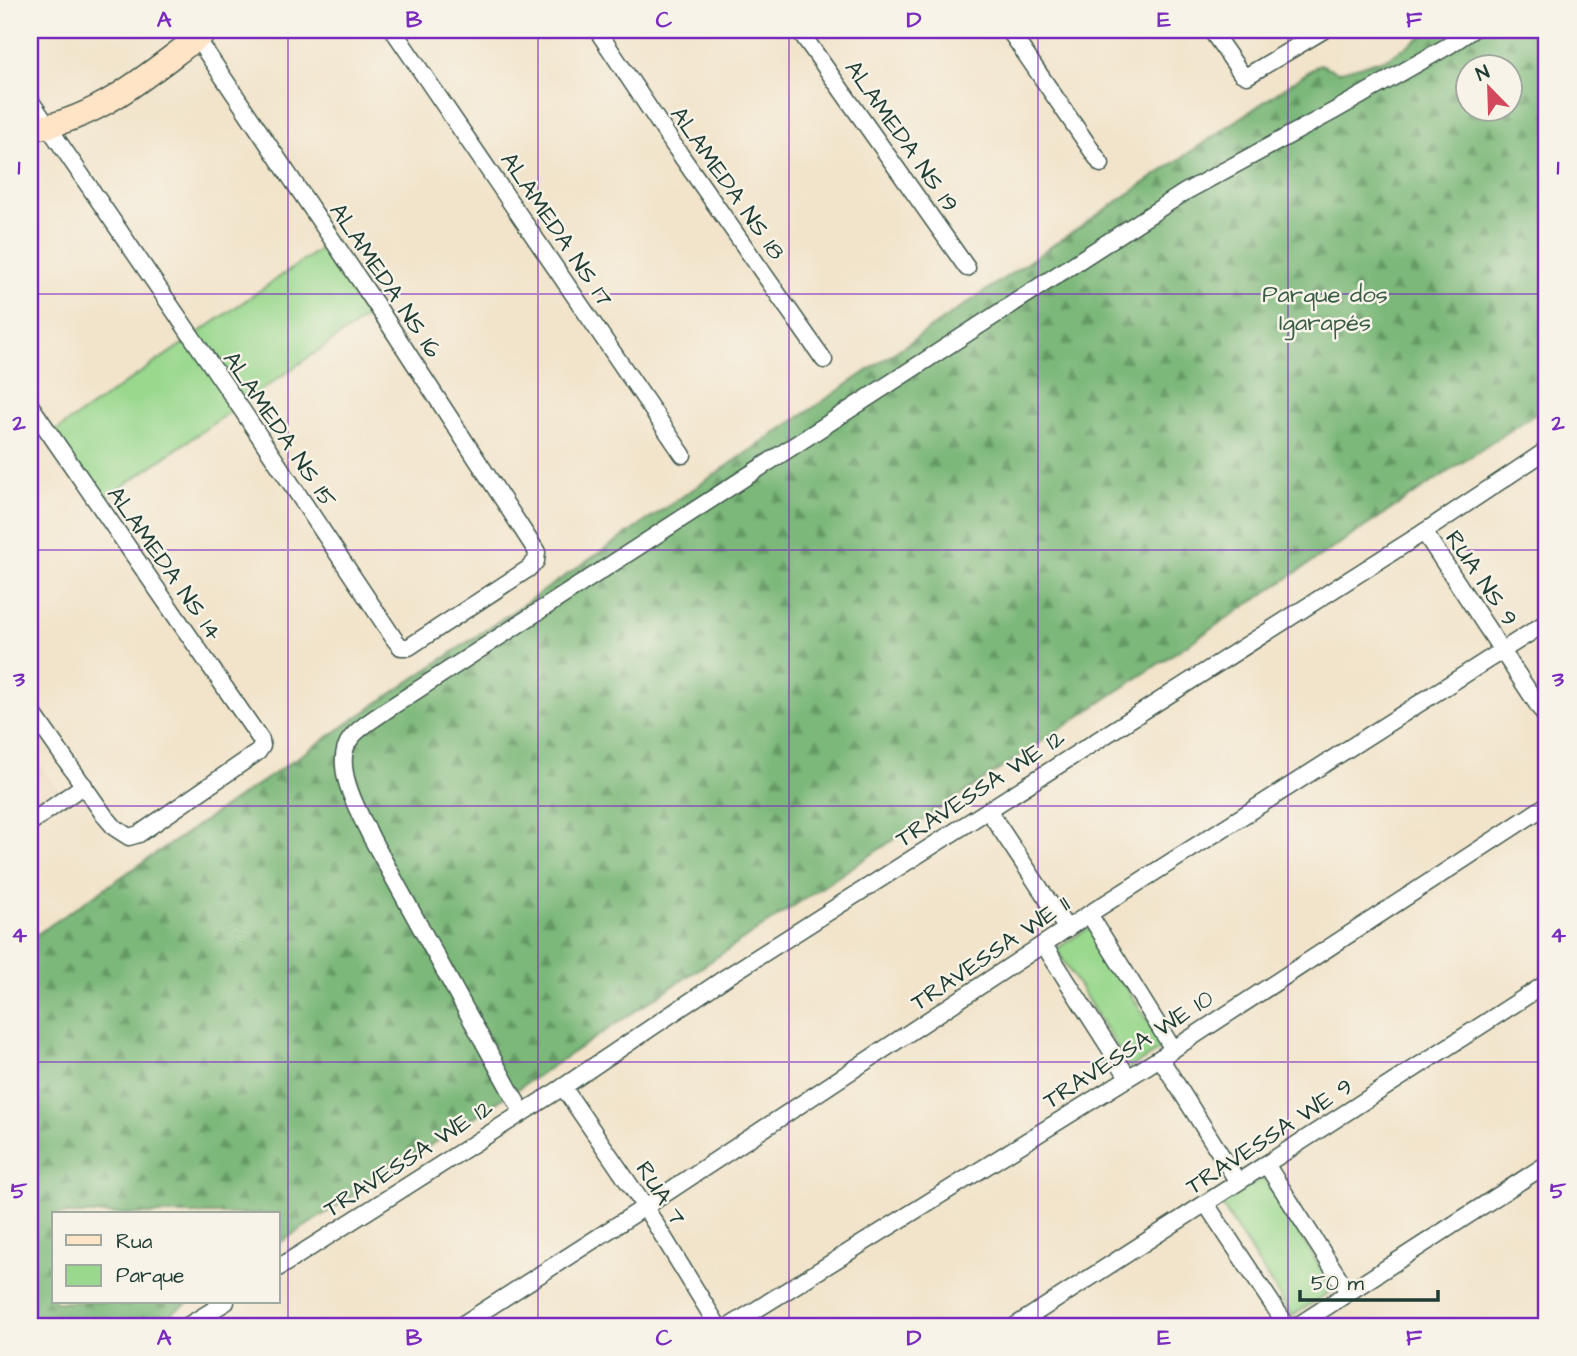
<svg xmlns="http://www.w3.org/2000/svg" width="1577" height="1356" font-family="'Architects Daughter',sans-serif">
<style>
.built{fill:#edd7bb}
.forest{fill:url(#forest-firs);stroke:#4d7a56;stroke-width:2;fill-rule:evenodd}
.green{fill:#9ad88e;stroke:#5c8a61;stroke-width:2}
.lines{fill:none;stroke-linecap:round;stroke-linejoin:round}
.street-casing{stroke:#3f564b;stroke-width:19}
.secondary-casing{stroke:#3f564b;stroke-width:26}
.street{stroke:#fff;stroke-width:16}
.secondary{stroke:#ffe4c6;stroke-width:23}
.grid{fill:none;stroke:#7b2cbf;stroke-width:2;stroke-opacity:0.55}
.labels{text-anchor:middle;stroke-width:5;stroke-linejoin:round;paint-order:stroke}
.street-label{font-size:24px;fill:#1f3d34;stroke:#f7f3e8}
.park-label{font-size:24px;fill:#385c46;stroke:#f7f3e8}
.neatline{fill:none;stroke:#7b2cbf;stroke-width:2.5}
.grid-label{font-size:23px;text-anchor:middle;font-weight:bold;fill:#7b2cbf}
</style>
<defs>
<pattern id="forest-firs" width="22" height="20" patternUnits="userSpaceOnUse" patternTransform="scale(1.75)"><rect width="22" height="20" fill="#7bb879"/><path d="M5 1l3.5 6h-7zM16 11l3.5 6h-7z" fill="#649764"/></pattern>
</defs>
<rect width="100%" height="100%" fill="#f7f3e8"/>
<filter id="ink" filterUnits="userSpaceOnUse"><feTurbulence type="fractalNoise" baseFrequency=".0143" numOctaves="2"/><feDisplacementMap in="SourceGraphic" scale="14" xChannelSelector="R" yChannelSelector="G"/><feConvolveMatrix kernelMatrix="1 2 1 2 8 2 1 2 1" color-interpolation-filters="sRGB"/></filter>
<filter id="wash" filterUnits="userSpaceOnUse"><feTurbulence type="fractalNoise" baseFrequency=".00686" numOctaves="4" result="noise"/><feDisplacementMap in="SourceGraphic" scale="28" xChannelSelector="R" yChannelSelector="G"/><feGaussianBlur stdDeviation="1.57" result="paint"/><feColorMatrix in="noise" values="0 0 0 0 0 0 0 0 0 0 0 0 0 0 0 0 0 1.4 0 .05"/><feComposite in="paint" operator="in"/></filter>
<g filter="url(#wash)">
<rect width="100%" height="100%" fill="#f2e4cb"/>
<path class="built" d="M30,750l31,45 -31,22z"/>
<path class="forest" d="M1432,30h115v376l-999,663 -270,175v-30h-224v88h135l-38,24h-121v-387l1290,-875 18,8 50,-14zM1468,66h42v42h-42z"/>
<g class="green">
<path d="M329,243l45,69 -277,192 -47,-69z"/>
<path d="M1089,928l75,119 -34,21 -74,-119z"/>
<path d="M1263,1177l71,112 -42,27 -71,-112z"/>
</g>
</g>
<g filter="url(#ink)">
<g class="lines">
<defs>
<g id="street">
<path d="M393,30l290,425"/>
<path d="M597,30l78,117 149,213"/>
<path d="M799,30l168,238"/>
<path d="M1009,30l92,134"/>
<path d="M1211,30l30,43 6,3 77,-46"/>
<path d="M30,100l214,313 151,227 6,7h8l119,-78 8,-8 1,-9 -158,-243 -187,-278"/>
<path d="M30,405l231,335 1,6 -4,6 -119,82 -10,3 -14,-9 -11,-13 -74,-106"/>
<path d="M1424,532l123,187"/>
<path d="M988,810l79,119"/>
<path d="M30,823l54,-38"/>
<path d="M1089,914l84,135"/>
<path d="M1044,945l84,132"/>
<path d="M1160,1058l78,124"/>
<path d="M563,1087l82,120 73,119"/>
<path d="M522,1112l-150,-273c-12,-25 -42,-75 -21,-101 8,-11 23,-19 34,-27l800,-519 149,-81 114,-65 24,-16"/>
<path d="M1266,1164l82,128"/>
<path d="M1206,1204l81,122"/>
<path d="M278,1268l285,-181 165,-111 696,-444 123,-82"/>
<path d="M187,1326l39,-24"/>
<path d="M460,1326l185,-119 444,-293 458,-292"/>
<path d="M730,1326l430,-268 387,-253"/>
<path d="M1015,1326l532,-343"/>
<path d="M1297,1326l250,-162"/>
</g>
<path id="secondary" d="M30,129c70,-8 123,-60 178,-99"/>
</defs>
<use href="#street" class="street-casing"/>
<use href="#secondary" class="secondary-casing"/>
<use href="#street" class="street"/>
<use href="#secondary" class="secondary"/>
</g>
</g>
<path class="grid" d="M288,30v1296M538,30v1296M789,30v1296M1038,30v1296M1288,30v1296M30,294h1517M30,550h1517M30,806h1517M30,1062h1517"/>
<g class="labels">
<g class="street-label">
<text transform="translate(902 136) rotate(55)" y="8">ALAMEDA NS 19</text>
<text transform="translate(728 183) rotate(55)" y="8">ALAMEDA NS 18</text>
<text transform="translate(557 229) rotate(56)" y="8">ALAMEDA NS 17</text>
<text transform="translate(386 280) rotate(56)" y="8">ALAMEDA NS 16</text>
<text transform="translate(280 429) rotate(56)" y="8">ALAMEDA NS 15</text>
<text transform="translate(165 563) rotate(55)" y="8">ALAMEDA NS 14</text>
<text transform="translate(1482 578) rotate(56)" y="8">RUA NS 9</text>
<text transform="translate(980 788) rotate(-33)" y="8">TRAVESSA WE 12</text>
<text transform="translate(990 953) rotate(-34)" y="8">TRAVESSA WE 11</text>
<text transform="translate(1128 1049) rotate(-33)" y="8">TRAVESSA WE 10</text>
<text transform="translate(1269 1136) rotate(-33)" y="8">TRAVESSA WE 9</text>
<text transform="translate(408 1158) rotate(-33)" y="8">TRAVESSA WE 12</text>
<text transform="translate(661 1193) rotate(57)" y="8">RUA 7</text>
</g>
<g class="park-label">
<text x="1325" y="302">Parque dos<tspan x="1325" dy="28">Igarapés</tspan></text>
</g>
</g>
<rect width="1577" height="1356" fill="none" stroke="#f7f3e8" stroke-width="77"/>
<rect x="52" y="1212" width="228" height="91" fill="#f7f3e8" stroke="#a1aaa0" stroke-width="2"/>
<rect x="66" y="1235" width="35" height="10" fill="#ffe4c6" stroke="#a1aaa0" stroke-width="2"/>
<text x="116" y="1248" font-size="21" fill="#1f3d34">Rua</text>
<rect x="66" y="1265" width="35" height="21" fill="#9ad88e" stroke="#a1aaa0" stroke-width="2"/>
<text x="116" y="1282" font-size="21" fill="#1f3d34">Parque</text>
<g transform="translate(1489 88) rotate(337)"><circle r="33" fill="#f7f3e8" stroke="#a1aaa0" stroke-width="2"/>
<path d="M0-5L12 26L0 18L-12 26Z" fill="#d1495b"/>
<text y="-10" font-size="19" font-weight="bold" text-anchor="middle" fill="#1f3d34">N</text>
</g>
<path d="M1300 1290v10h138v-10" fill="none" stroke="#1f3d34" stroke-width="3.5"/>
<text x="1311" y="1290" font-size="21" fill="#1f3d34" stroke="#f7f3e8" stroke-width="5" paint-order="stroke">50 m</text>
<rect x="38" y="38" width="1500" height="1280" class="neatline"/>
<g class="grid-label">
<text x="164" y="27">A</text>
<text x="414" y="27">B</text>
<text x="664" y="27">C</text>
<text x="914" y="27">D</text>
<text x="1164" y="27">E</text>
<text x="1414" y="27">F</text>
<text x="19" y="174">1</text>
<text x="1558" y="174">1</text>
<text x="19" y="430">2</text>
<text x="1558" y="430">2</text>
<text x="19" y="686">3</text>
<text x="1558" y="686">3</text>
<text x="19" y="942">4</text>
<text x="1558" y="942">4</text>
<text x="19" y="1198">5</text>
<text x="1558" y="1198">5</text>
<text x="164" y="1345">A</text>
<text x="414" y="1345">B</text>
<text x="664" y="1345">C</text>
<text x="914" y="1345">D</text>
<text x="1164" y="1345">E</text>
<text x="1414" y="1345">F</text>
</g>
</svg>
